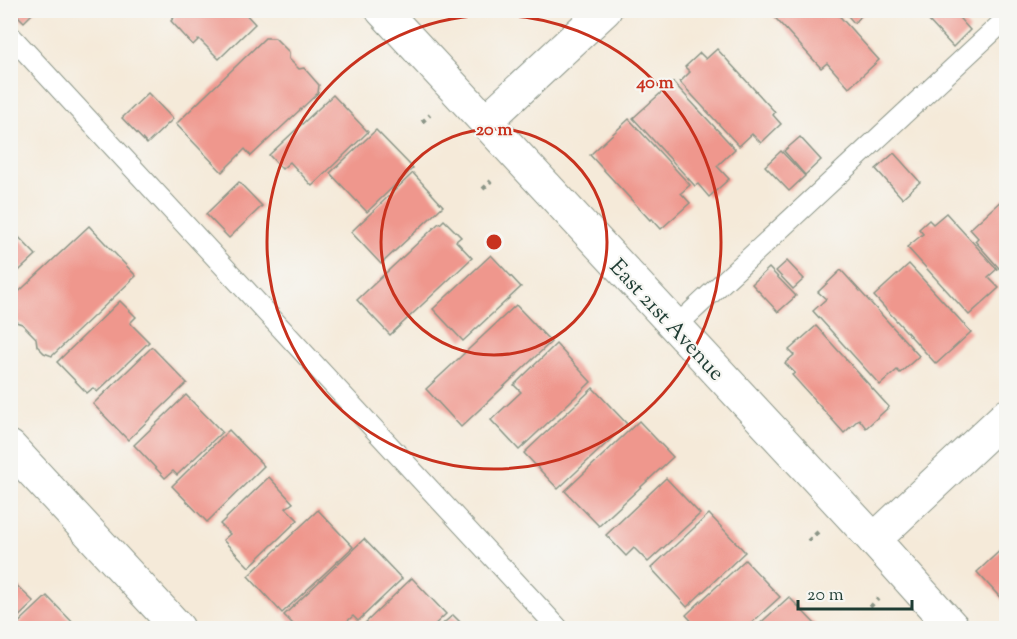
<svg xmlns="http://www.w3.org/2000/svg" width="1017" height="639" font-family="'Sorts Mill Goudy',serif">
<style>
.building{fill:#ef978d}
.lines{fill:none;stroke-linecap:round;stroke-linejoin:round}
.service-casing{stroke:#8a9486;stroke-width:22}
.minor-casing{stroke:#8a9486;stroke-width:35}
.path{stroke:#8a9486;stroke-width:4;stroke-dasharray:4.5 4.5;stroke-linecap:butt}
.service{stroke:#fff;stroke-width:20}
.minor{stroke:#fff;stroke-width:33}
.ring{fill:none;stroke:#c8321e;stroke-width:3}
.labels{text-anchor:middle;stroke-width:4.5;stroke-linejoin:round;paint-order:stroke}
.street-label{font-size:22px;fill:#1f3d34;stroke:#f6f6f2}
.centre{fill:#c8321e;stroke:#f6f6f2;stroke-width:3}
.ring-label{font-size:18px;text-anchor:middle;font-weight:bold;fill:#c8321e;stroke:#f6f6f2;stroke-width:4.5;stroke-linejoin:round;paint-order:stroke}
</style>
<rect width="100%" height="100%" fill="#f6f6f2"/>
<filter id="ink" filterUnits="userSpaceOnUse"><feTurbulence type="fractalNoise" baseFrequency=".0167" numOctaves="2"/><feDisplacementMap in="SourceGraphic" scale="12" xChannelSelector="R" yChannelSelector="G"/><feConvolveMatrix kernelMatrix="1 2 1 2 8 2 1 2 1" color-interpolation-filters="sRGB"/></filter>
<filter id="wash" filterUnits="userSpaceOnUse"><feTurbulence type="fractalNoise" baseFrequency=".008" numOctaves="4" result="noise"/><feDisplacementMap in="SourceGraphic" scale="24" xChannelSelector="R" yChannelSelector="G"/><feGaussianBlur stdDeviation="1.35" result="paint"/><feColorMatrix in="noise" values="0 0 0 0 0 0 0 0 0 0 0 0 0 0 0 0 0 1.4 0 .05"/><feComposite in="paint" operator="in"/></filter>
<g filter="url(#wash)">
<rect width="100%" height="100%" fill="#f5ead9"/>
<g id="blocks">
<g class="building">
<path d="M12,10h24l-12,12z"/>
<path d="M180,10h62l13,14 -36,35 -20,-20 -6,6 -22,-24z"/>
<path d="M768,10h66l45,50 -30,28 -22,-25 -6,5z"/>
<path d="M843,10h24l-13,13z"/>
<path d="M938,10h14l18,20 -17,17 -25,-27z"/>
<path d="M265,38h10l14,14v7l10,10 5,-1 15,17 -1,8 -67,63 -6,-7 -23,23 -46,-48z"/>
<path d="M717,49l58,63 -2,3 8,9 -20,19 -9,-9 -13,12 -59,-64 10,-10 -5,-5 15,-14 6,6z"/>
<path d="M673,82l62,67 -18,17 12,13 -20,18 -11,-13 -3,2 -62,-68z"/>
<path d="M148,93l25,26 -26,25 -25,-26z"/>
<path d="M333,95l35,37 -56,54 -22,-24 -8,7 -13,-14z"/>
<path d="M629,119l61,66 -9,8 9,10 -29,26 -9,-10 -2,1 -60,-65z"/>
<path d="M376,130l37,38 -46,44 -37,-39z"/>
<path d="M800,137l21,23 -16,15 -21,-24z"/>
<path d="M781,151l24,25 -16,15 -24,-25z"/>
<path d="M894,153l26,29 -18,16 -26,-29z"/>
<path d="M413,173l30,33 -62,58 -30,-32z"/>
<path d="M239,182l23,24 -33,32 -23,-24z"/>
<path d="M1004,198l2,2v76l-31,-35 3,-3 -8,-9z"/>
<path d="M946,213l51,56 -9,8 11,11 -30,27 -62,-68 16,-13 -4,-5 10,-9 4,4z"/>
<path d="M444,220l17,17 -5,4 16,17 -82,77 -33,-35 82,-77 1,1z"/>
<path d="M89,226l47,50 -84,80 -8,-3 -7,-7 -1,-8 -14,-14 -6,-2 -6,-5v-17z"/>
<path d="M10,228l26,27 -26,24z"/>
<path d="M491,255l30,32 -58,54 -30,-32z"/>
<path d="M787,261l17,18 -11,10 -17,-18z"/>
<path d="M909,264l62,68 -35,32 -62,-68z"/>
<path d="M769,268l27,28 -18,16 -26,-28z"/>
<path d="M841,270l78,86 -19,17 -3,-3 -17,15 -67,-74 13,-12 -8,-7z"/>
<path d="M120,301l16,16 -6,6 19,19 -52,50 -4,-4 -6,5 -30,-31z"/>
<path d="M516,305l35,37 -90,85 -35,-38z"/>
<path d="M816,326l73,81 -23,21 -7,-9 -15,14 -52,-58 3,-2 -10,-10 9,-8 -5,-5z"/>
<path d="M556,344l35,38 -72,68 -28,-30 30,-28 -7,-7z"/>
<path d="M152,347l35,36 -59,57 -35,-36z"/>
<path d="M593,388l34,36 -69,65 -34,-36z"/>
<path d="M186,395l36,37 -45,43 -4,-4 -8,7 -31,-33z"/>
<path d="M639,421l34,36 -74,69 -34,-35z"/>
<path d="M229,430l35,36 -57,56 -35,-36z"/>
<path d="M269,477l24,26 -7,5 12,12 -49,47 -26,-27 7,-6 -10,-10z"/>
<path d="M666,478l34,36 -52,48 -14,-14 -8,8 -20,-21z"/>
<path d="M318,510l35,37 -71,66 -34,-37z"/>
<path d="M709,514l36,38 -58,55 -36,-39z"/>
<path d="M364,539l38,40 -44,42 -5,-5 -13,12h-43l-13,-13z"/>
<path d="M1006,545v59l-29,-32z"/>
<path d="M745,560l35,37 -34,31h-48l-12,-13z"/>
<path d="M412,578l34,36 -15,14h-71z"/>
<path d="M10,579l24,23 -24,23z"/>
<path d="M47,596l31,32h-65z"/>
<path d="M789,597l28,29 -2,2h-60z"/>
<path d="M453,615l13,13h-28z"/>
</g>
</g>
</g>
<g filter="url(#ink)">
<use href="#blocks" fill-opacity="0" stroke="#8a9486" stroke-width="1.5"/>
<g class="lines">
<defs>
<g id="service">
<path d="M10,35l548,593"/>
<path d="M675,327l331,-308"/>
</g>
<g id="minor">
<path d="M382,10l492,530 79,88"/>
<path d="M486,121l119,-111"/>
<path d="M10,447l168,181"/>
<path d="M874,540l132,-124"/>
</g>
</defs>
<use href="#service" class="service-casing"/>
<use href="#minor" class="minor-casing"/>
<g class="path">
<path d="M422,122l8,-7"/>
<path d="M483,189l8,-8"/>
<path d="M808,541l11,-10"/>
<path d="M870,607l8,-8"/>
</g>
<use href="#service" class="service"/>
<use href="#minor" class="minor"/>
</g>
</g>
<g class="ring">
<circle cx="494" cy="242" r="113"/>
<circle cx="494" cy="242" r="227"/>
</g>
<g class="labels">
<g class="street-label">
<text transform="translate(668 319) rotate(47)" y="8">East 21st Avenue</text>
</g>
</g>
<circle cx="494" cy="242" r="9" class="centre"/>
<g class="ring-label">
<text x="655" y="88">40 m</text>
<text x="494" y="135">20 m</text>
</g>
<rect width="1017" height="639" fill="none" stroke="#f6f6f2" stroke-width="36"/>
<path d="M798 600v9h114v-9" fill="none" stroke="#1f3d34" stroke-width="3"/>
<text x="807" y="600" font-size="18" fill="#1f3d34" stroke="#f6f6f2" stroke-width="4.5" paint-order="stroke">20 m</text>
</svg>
